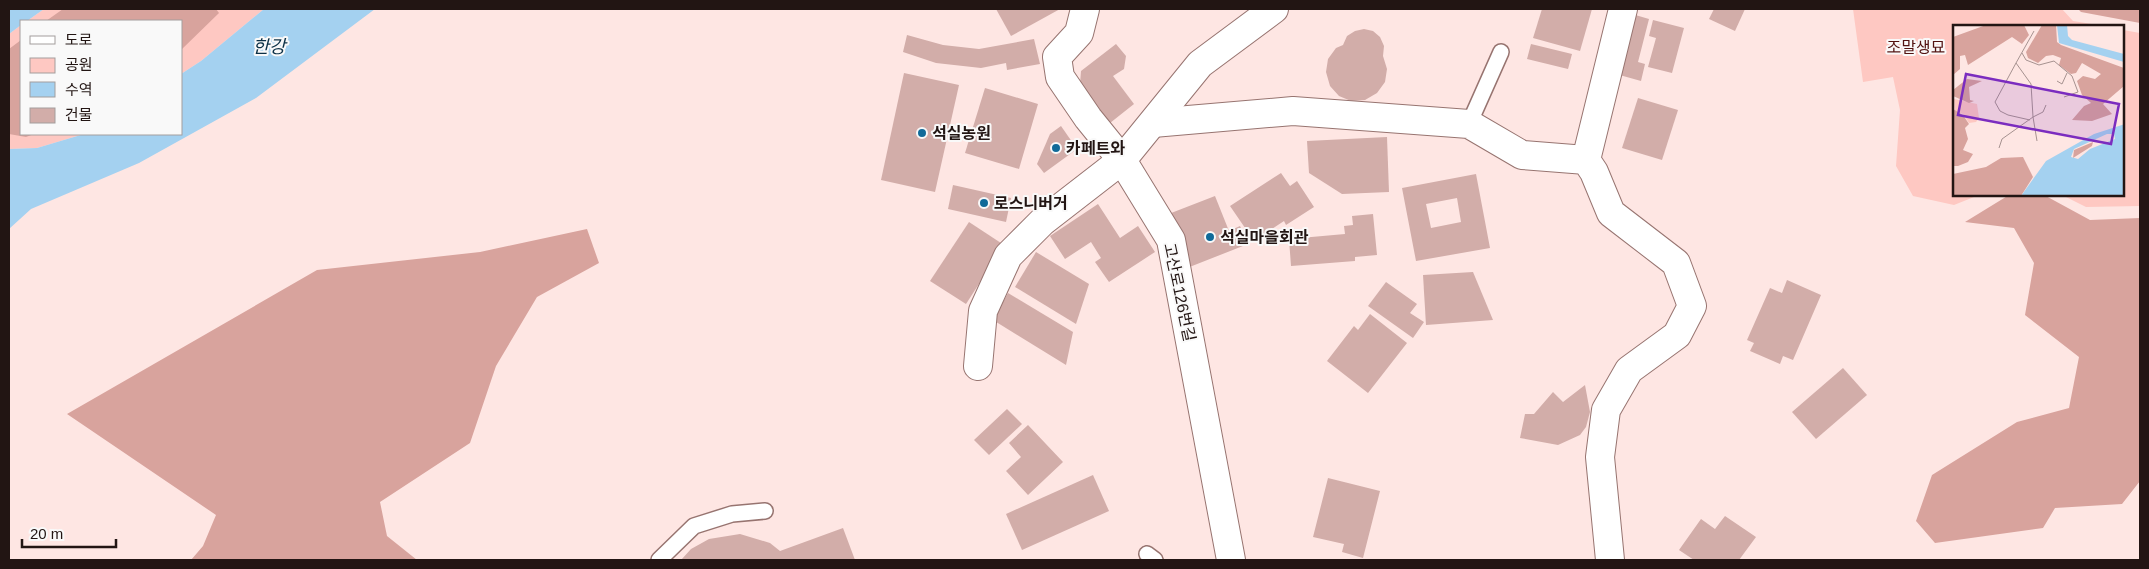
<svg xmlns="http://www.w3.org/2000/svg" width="2149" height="569" font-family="Arial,'Noto Sans KR',sans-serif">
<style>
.green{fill:#fec8c2}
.forest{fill:#d8a39d}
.water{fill:#a4d1f0}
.building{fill:#d2ada9;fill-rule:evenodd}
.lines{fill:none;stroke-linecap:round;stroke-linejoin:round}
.lane-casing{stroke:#977470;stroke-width:18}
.street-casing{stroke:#977470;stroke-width:30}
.lane{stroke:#fff;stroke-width:15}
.street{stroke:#fff;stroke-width:28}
.poi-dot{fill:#106a99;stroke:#f9f9f9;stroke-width:2}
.labels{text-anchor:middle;stroke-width:4;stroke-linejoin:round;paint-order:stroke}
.park-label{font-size:16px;fill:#531311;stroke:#f9f9f9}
.poi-label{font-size:16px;font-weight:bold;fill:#221513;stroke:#f9f9f9;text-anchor:start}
.street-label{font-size:16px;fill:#221513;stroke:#f9f9f9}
.water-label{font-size:18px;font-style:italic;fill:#0b3046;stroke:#f9f9f9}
.inset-road{fill:none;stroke:#a69290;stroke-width:1}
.view{fill:#7b2cbf;fill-opacity:0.15;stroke:#7b2cbf;stroke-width:2.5}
.inset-edge{fill:none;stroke:#221513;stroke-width:2.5}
</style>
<rect width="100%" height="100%" fill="#fee6e3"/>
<g class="green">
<path d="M44,9h220l-63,52 -20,13v-53h-154z"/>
<path d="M1853,9h209l11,12 31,5h-150v169h25l-25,10 -41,-9 -17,-30 4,-56 -7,-33 -30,5z"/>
<path d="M21,25v109h63l-47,14 -28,1v-115z"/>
<path d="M2123,30l17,3v173l-54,1 -24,-12h61z"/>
</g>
<g class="forest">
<path d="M63,9h153l3,4 -38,37v-29h-135z"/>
<path d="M2078,9h62v14l-59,-11z"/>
<path d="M21,40v94h13l-8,3 -17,-3v-85z"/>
<path d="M2009,195h35l46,25 50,-2v263l-18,23 -67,4 -12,20 -108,15 -19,-22 16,-46 85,-53 52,-14 10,-51 -54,-42 9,-52 -20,-35 -49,-6z"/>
<path d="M587,229l12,34 -62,34 -41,69 -26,77 -90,59 7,34 30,24h-226l12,-14 13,-31 -149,-101 250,-144 163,-18z"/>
</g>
<g class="water">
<path d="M9,9h35l-17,12h-6v4l-12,9z"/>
<path d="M264,9h111l-119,89 -117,65 -108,46 -22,20v-80l28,-1 47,-14h97v-60l20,-13z"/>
</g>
<g class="building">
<path d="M996,9h64l-49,27z"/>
<path d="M1542,9h50l-12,42 -47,-13z"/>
<path d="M1714,9h31l-10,22 -26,-12z"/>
<path d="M1632,14l17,5 -11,43 7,2 -4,17 -25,-7z"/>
<path d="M1653,20l31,8 -12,45 -24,-6 8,-29 -7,-2z"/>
<path d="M1364,29l9,2 7,6 4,9 -1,10 4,13 -2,13 -8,11 -12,7 -14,1 -12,-5 -9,-10 -4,-14 2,-13 8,-11 7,-3 4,-9 8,-5z"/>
<path d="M907,35l36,10 36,4 55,-10 6,25 -33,6 -1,-7 -25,5 -45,-5 -33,-11z"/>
<path d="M1116,44l10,12 -2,13 -11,7 21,28 -24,19 -30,-39 1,-13z"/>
<path d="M1531,44l41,10 -4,15 -41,-10z"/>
<path d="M904,73l55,12 -24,107 -54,-12z"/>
<path d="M985,88l53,16 -19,65 -54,-16z"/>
<path d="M1638,98l40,12 -16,50 -40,-12z"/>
<path d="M1061,126l16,23 -33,24 -7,-9 13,-30z"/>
<path d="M1387,137l2,55 -47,2 -33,-21 -2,-32z"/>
<path d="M1281,173l9,13 7,-5 17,26 -28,18 -2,-4 -30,20 -24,-35z"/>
<path d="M1476,174l14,74 -74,13 -14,-73zM1457,198l4,24 -30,6 -5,-24z"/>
<path d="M953,185l58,13 -5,24 -58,-13z"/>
<path d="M1215,196l14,35 11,-5 8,18 -61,24 -21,-53z"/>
<path d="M1098,204l22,34 18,-12 17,26 -46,30 -14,-20 6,-4 -10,-16 -26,17 -15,-23z"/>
<path d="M1373,214l4,41 -22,2v4l-64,5 -2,-27 56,-5 -1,-8 9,-1 -1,-9z"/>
<path d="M969,222l35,23 -38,59 -36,-23z"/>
<path d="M1036,252l53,32 -13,40 -61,-37z"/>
<path d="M1473,272l20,48 -67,5 -3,-50z"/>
<path d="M1787,280l34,15 -28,65 -10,-4 -3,8 -30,-13 4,-8 -7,-3 23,-52 12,5z"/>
<path d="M1386,282l31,22 -7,9 14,9 -11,16 -45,-32z"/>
<path d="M1008,293l65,39 -7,33 -73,-45z"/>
<path d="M1370,314l37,29 -39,50 -41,-32 27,-35 4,4z"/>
<path d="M1843,368l24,27 -51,44 -24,-27z"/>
<path d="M1585,385l5,27 -4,15 -6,8 -22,10 -38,-7 5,-24h9l19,-22 10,10z"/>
<path d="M1007,409l15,15 -33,31 -15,-15z"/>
<path d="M1028,425l35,37 -35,33 -22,-24 15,-14 -12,-14z"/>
<path d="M1093,475l16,36 -87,39 -16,-36z"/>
<path d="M1328,478l52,13 -17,67 -21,-6 2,-8 -31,-7z"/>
<path d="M1725,516l31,21 -17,23h-45l-15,-10 22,-31 14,10z"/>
<path d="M843,528l12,32h-174l10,-11 18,-10 31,-5 30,9 10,8z"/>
</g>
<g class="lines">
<defs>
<g id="lane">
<path d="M1469,124l32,-72"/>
<path d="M1147,554l8,6"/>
<path d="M659,560l35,-34 38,-12 33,-3"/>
</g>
<g id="street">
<path d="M1153,123l140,-12 176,13 53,31 64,5 8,12 17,41 65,50 16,43 -15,29 -48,35 -23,40 -6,47 10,103"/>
<path d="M1586,160l37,-151"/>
<path d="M978,366l5,-55 25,-55 34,-34 80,-62 -34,-42 -28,-41 -3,-20 22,-24 6,-24"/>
<path d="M1231,560l-60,-320 -49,-80 78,-96 74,-55"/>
</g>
</defs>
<use href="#lane" class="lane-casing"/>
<use href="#street" class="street-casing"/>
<use href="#lane" class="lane"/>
<use href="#street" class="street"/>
</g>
<g class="poi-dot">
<circle cx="922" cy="133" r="5"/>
<circle cx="1056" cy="148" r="5"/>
<circle cx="984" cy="203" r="5"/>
<circle cx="1210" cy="237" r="5"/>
</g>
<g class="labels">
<g class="park-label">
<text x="1916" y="53">조말생묘</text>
</g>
<g class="poi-label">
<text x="932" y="139">석실농원</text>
<text x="1066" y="154">카페트와</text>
<text x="994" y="209">로스니버거</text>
<text x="1220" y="243">석실마을회관</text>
</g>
<g class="street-label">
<text transform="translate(1180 292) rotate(78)" y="6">고산로126번길</text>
</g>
<g class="water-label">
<text x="269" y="53">한강</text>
</g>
</g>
<g transform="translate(1953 25)">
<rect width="171" height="171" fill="#fee6e3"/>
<path d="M1,74l23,5 2,14 -3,4 -7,1 -6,-9 -8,-3z" fill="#fec8c2"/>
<path d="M33,0h38l5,10 -7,9 -10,-7 -44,28 -3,-10 -5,1v13l-7,6v-38zM89,0h14l1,17 4,3 63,23v18l-21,18 9,10 -20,7 -20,-1 12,-14 7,-3 -9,-8 -5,-14 6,-5 12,3 6,-5 -19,-11 -6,10 -5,1 -12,-9 2,-7 -8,-3 -7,1 -8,7 -10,-5 -2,-6zM14,54l15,2 -13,6 1,13 4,1 -5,2 -16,-7v-6zM0,84l10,6 6,9 -4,4 3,11 -5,11 10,4 -5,8 -10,4h-5zM140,117l-1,4 -19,12 1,-8zM70,132l10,20 -12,19h-68v-22l33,-7 15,-9z" fill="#d8a39d"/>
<path d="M104,0h10l1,11 4,4 52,14v8l-65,-19zM172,99l-1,72h-103l25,-35 48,-27zM154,109h7l1,5 -25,10 -12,10 -7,-2 3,-8z" fill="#a4d1f0" fill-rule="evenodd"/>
<path class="inset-road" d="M69,28l4,7 13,5 15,-4 18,15 6,16 -14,5M63,38l-21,39 5,9 8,4 22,5M104,56l5,3 5,-11M84,116l-4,-24 10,-5 3,-7M46,123l3,-9 31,-22 -2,-33 -15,-21 18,-32"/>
<path class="view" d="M13,49l153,30 -8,40 -153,-29z"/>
<rect width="171" height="171" class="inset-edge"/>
</g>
<rect width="2149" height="569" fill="none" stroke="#221513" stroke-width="20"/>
<rect x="20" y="20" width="162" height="115" fill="#f9f9f9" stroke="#a39e9d"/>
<rect x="30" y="36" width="25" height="8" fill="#ffffff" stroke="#a39e9d"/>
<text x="65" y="45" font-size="15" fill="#221513">도로</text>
<rect x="30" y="58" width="25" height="15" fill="#fec8c2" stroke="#a39e9d"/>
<text x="65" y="70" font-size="15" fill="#221513">공원</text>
<rect x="30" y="82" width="25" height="15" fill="#a4d1f0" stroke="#a39e9d"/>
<text x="65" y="95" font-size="15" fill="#221513">수역</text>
<rect x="30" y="108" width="25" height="15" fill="#d2ada9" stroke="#a39e9d"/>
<text x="65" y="120" font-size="15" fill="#221513">건물</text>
<path d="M22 539v8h94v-8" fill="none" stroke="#221513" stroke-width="2.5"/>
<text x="30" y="539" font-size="15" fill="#221513" stroke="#f9f9f9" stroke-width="4" paint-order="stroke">20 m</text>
</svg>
